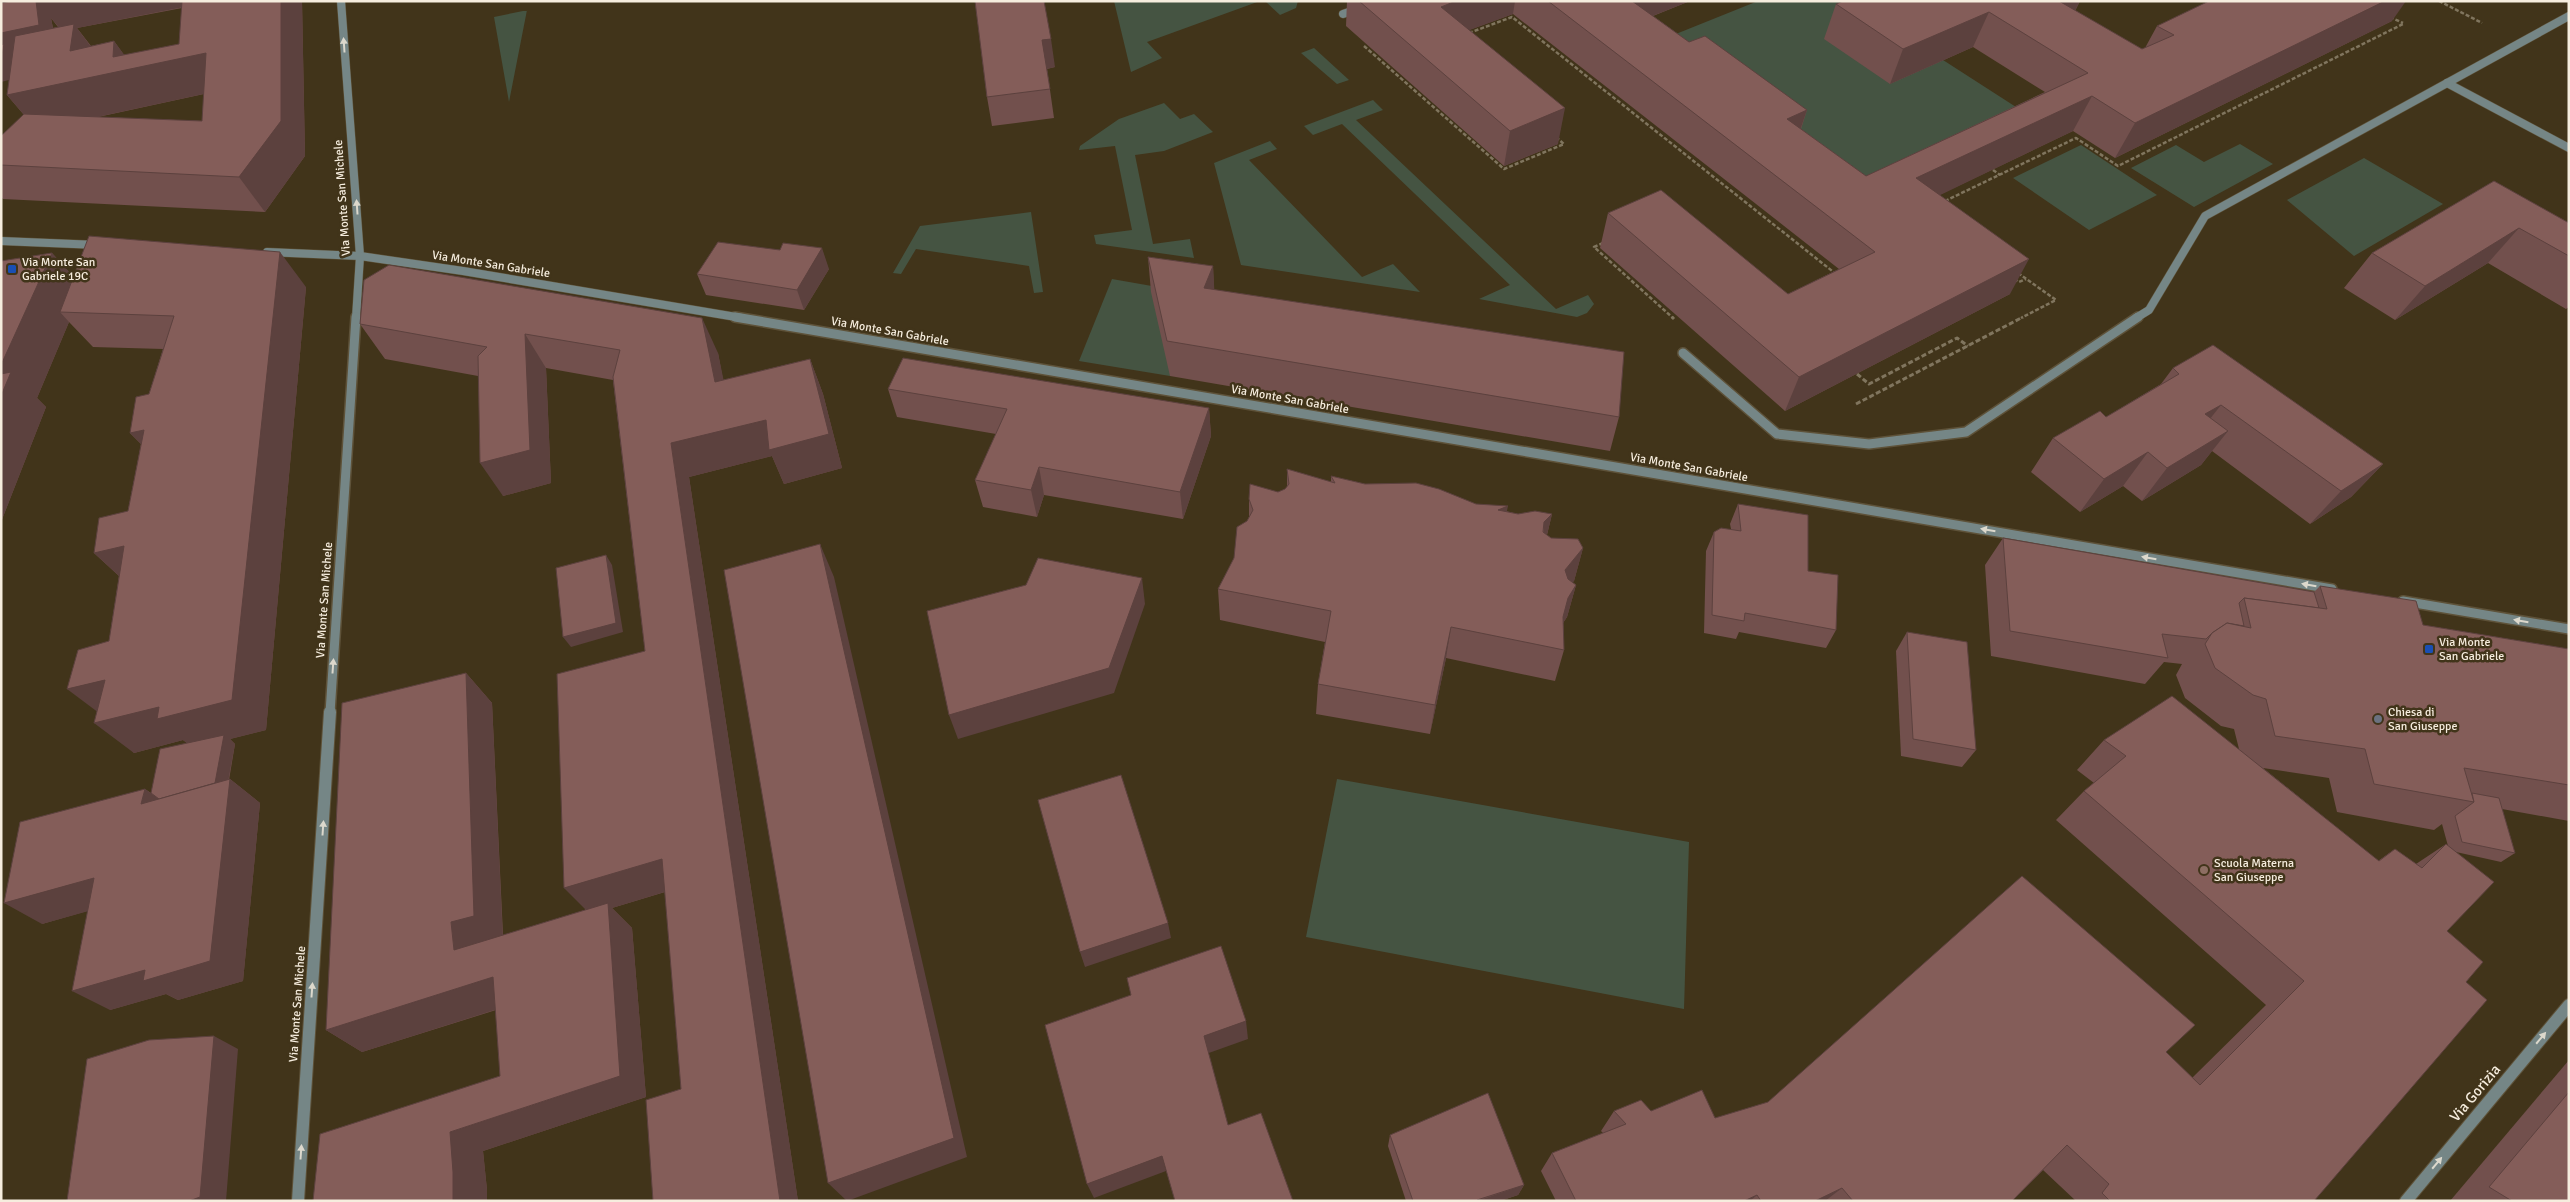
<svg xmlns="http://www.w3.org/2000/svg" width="2570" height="1202" font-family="Signika,sans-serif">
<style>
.green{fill:#455442}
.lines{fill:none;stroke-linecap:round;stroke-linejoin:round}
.service-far1-casing{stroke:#5e5239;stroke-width:9}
.service-casing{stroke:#5e5239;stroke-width:12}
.minor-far2-casing{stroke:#5e5239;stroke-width:9}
.minor-far1-casing{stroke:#5e5239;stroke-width:12}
.minor-casing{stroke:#5e5239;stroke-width:14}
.path-far1{stroke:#80755e;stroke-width:2.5;stroke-dasharray:4 2;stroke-linecap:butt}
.path{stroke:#80755e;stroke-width:3;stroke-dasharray:5 2.5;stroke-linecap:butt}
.service-far1{stroke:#758686;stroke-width:8}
.service{stroke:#758686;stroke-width:9}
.minor-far2{stroke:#758686;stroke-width:8}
.minor-far1{stroke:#758686;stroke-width:9}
.minor{stroke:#758686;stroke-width:12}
.wall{fill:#72504d;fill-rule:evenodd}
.shaded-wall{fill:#5c413e}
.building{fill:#845d59;stroke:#5c413e}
.oneway{fill:#dcd8cc}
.transit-dot{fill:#1a4fb4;stroke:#41341a;stroke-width:2}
.worship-dot{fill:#6b7280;stroke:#41341a;stroke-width:2}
.education-dot{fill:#8d6e63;stroke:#41341a;stroke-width:2}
.labels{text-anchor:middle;stroke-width:5;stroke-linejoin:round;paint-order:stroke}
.street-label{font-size:12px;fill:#f6edde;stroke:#41341a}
.poi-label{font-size:12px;fill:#f6edde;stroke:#41341a;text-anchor:start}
.near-street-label{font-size:15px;fill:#f6edde;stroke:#41341a}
</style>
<rect width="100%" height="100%" fill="#41341a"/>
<g class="green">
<path d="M1114,1h146l-113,41 15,16 -31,14z"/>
<path d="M1265,1h33l-2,7 -16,7z"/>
<path d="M1758,1h105l80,59 73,47 -179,84 -191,-145z"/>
<path d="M528,10h-1l-18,92 -15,-85z"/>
<path d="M1314,48l35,32 -12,4 -36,-31z"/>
<path d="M1373,100l10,10 -27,10 200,189 32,-14 6,9 -7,9 -10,4 -98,-18 31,-14 -168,-161 -29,11 -9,-9z"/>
<path d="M1164,103l16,16 14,-5 19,18 -49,19 -29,4 18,89 37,-5 4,19 -98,-14 -2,-9 38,-5 -17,-84 -36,4 1,-4 39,-27z"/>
<path d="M1270,141l7,8 -28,11 113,117 31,-13 27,28 -179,-27 -27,-102z"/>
<path d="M2240,144l33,20 -79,43 -63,-39 45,-23 28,17z"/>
<path d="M2081,145l76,50 -68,35 -76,-52z"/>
<path d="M2364,158l79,46 -89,52 -67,-56z"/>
<path d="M1031,212l12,80 -9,1 -5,-27 -113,-17 -15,25 -8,-1 27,-47z"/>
<path d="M1112,279l74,13 -16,84 -91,-15z"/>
<path d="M1337,779l352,63 -5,167 -378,-72z"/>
</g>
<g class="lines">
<defs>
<g id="service-far1">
<path d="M1343,14l38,-13"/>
<path d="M2447,83l122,65"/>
<path d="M2136,318l13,-8 56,-94 364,-200"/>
</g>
<path id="service" d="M1683,353l94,81 92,10 97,-12 172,-115"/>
<g id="minor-far2">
<path d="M341,1l19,255 -4,62"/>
<path d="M1,241l97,4"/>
<path d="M267,252l93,4 103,15 279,47"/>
</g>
<g id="minor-far1">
<path d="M735,317l1597,272"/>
<path d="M2403,601l166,28"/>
<path d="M330,713l26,-396"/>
</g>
<g id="minor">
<path d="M298,1201l32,-489"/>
<path d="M2406,1201l163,-196"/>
</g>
</defs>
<use href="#service-far1" class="service-far1-casing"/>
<use href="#service" class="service-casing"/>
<use href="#minor-far2" class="minor-far2-casing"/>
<use href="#minor-far1" class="minor-far1-casing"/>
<use href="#minor" class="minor-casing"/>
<g class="path-far1">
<path d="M2439,1l43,22"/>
<path d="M2390,17l13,6"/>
<path d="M1469,33l43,-16 324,257"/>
<path d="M1364,46l140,123 60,-25 -7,-6"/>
<path d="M1993,170l7,5"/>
<path d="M1945,201l131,-63 42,28 285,-142"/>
<path d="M1603,243l-9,4 79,71"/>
<path d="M2018,273l38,27 -35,18"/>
<path d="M2014,279l5,3 7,-3"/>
</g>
<g class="path">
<path d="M1672,317l2,2"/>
<path d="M1857,374l12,10 88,-46 11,8"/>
<path d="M1856,404l167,-87"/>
</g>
<use href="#service-far1" class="service-far1"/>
<use href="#service" class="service"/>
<use href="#minor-far2" class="minor-far2"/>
<use href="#minor-far1" class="minor-far1"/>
<use href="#minor" class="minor"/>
</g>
<g class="wall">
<path d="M11,1h291l3,155 -40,56 -262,-13 -2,-2v-61l23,-21 -17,-20 3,-19zM182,8l-3,36 -55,11 -10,-14 -23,5 -14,-18zM51,18l7,9 -5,1zM204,94l-2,27 -104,-4z"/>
<path d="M975,1l80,66 -8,2 7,49 -62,8 -5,-29z"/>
<path d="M1347,1h343l-37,15 36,26 118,68 -6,19 65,47 179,-84 -72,-45 -83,37 -66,-45 12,-35 244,-3 -5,10 67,38 3,-1 12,-22 235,-5 -277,137 -42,-27 -134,64 71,99 -225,117 -185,-163 8,-35 180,81 51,-25 -326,-255 -44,16 89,114 -54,22 -158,-140z"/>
<path d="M2494,181l75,42v84l-3,2 -78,-46 -93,57 -51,-32 28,-35z"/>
<path d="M52,253l21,24 233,10 -40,443 -36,9 5,5 -6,36 1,-1 30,24 -17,178 -65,19 -12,-6 -56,16 -23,-99 -45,13 103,-135 6,4 36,-50 -4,-3 -49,13 -37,-41 12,-71 10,-65 -25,-23 34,-42 13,-67 -11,-11 19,-39 14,-45 -70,-2 -24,-25 -32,76 9,9 -45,115v-261z"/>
<path d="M1148,257l65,9 1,24 405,127 -9,34 -440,-75 -19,-84z"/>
<path d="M829,269l-25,41 -98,-15 -9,-21z"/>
<path d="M364,280l354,73 5,27 87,-21 13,35 19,74 -58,16 -12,-28 -83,21 109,724h-145l28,-112 -16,-197 -53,16 20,20 14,169 -163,54 4,39 -174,11 187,-125 -4,-66 -134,42 -36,-22 140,-357 26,30 11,232 82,-25 60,-259 -32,-271 -67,-12 5,115 -48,13 -25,-120 -93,-17 -25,-35z"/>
<path d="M2173,368l210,96 -32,33 -41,27 -98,-73 -11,14 -59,36 -19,-15 -43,26 -49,-40 22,-34 53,-21 55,-33z"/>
<path d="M888,389l321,19 2,28 -28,83 -139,-24 -7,22 -54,-10 -8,-27 21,-46 -99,-17z"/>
<path d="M1287,469l44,13v-6l34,8 111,20 42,10h34l-5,21 4,3 32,10 -9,33 -2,1 4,3 -9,32 -4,6 1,27 -9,31 -109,-23 -16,76 -114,-20 2,-30 7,-42 -105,-22 -2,-31 16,-31 15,-41v-18l29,-7 7,-3 2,-2z"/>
<path d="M1738,504l70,67 28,59 -10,18 -87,-16 -3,7 -32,-6 2,-82 8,-19 17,-3 -1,-5z"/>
<path d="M2003,538l311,54 6,-6 103,39 146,24v172l-67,-12 13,44 -14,9 -45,-10 -9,79 19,51 -152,219h-238l-33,-31 -31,31h-456l-15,-30 11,-18 51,-20 -2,-2 13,-20h37l64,7 451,-66 26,26 74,-73 -210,-185 28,-29 10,-8 -17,-13 27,-30 135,9 -5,-20 -13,-3 -36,-28 -9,-23 6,-11 -18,-2 -19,22 -154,-28 -6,-91zM2263,768l66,10 8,34 97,18 8,-6 6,22 -2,-2 -30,20 -21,-15 -17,12z"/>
<path d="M1907,632l69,118 -14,17 -61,-11 -5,-105z"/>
<path d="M2569,1060v141h-119z"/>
<path d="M1390,1135l134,50 -6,10 -18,6h-94l-18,-55z"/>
</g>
<g class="shaded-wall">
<path d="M36,1h172l1,1 -132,26 23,31 13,-2 1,-16 20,27 72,-15 25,35 -194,42 -30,-35 63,-44 -8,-20 -11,-13 5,27 -47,35 -8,2v-49z"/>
<path d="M281,1h21l3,155 -40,56 -26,-35z"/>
<path d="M1456,1h59l-2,13 -76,28 4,-35z"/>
<path d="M1623,1h67l-73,29z"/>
<path d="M2058,1h22l-11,22z"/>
<path d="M2385,1h21l-14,20 -277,137 20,-35z"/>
<path d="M1989,12l-16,35 -83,37 13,-35z"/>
<path d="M1051,39l4,28 -9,2 -4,-29z"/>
<path d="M2092,96l-19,35 -172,83 15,-36z"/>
<path d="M1565,108l-7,36 -54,22 6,-35z"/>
<path d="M1807,110l-12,35 -8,-26z"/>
<path d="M2519,228l-31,35 -93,57 30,-34z"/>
<path d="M822,248l7,21 -25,41 -7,-20z"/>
<path d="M280,252l26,35 -40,443 -36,9 5,5 -10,54 -84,6 4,-15 18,13 31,-53 -11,-9 -49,13 -40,-30z"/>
<path d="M52,253l32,35 -24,24 9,10 -32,76 9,9 -45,115v-157z"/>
<path d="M2029,259l-19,35 -225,117 14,-34z"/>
<path d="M1213,266l2,35 -11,-13z"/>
<path d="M702,318l16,35 13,63 -16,-34z"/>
<path d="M525,334l21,34 5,115 -48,13 -23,-33z"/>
<path d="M810,359l13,35 19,74 -58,16 -12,-28 -83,21 109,724h-18l-109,-758z"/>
<path d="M2221,405l-27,34 11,-25z"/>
<path d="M1209,408l2,28 -28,83 -3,-27z"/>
<path d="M144,430l19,36 -33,-33z"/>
<path d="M2228,431l-27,34 -59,36 25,-33z"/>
<path d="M2148,452l-25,34 -43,26 24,-33z"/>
<path d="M2383,464l-32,33 -41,27 31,-33z"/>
<path d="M1039,467l5,28 -7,22 -6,-27z"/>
<path d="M1508,506l-7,33 -3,-29z"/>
<path d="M1552,514l-8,33v-25z"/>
<path d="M820,544l14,33 133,580 -120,44 -19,-18z"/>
<path d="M124,546l6,40 -36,-33z"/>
<path d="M1583,548l-9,33 -18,21 9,-32z"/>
<path d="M606,555l6,10 11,67 -52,15 -8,-10z"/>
<path d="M1142,578l3,26 -31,89 -156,46 -9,-24z"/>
<path d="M1576,585l-9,32 -8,12 9,-31z"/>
<path d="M1451,627l-5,31 -16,76 5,-29z"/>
<path d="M466,673l26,30 11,238 -49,9 -3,-28z"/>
<path d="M105,680l2,39 -40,-30z"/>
<path d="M230,779l30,24 -17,178 -65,19 -12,-6 -56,16 -38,-19z"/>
<path d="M662,859l22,27 -72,22 20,20 14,169 -163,54 4,39v11h-34l-3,-69 170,-56 -30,-162 -26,-26z"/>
<path d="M94,878l34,22 -86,24 -38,-21z"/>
<path d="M1168,923l3,15 -86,29 -5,-15z"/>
<path d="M493,977l30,24 -161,51 -36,-22z"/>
<path d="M1246,1021l2,18 -42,15 -2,-18z"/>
<path d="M214,1036l24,13 -12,152h-37z"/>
<path d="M1162,1156l4,15 -72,27 -7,-14z"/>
<path d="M1524,1185l-6,10 -18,6h-23z"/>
<path d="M1842,1188l-17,13h-10z"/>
<path d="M1757,1195l-7,6h-6z"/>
</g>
<g class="building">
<path d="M11,1h25l3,24 -38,8v-30z"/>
<path d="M182,1h99v120l-42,56 -238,-12v-29l23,-22 178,7 4,-68 -199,42 8,-59 59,-12 -4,27 44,-10 -1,16 66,-13z"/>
<path d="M975,1h69l7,38 -9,1 8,49 -63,8z"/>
<path d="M1359,1h97l-15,6 124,101 -55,23z"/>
<path d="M1548,1h84l57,41 16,-6 102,74 -20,9 79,57 222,-103 -99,-61 -86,37 -67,-45 7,-3h216l83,48 32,-14 -17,-9 52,-25h176l-250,122 -43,-27 -176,82 113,81 -230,118 -191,-164 53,-23 127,104 87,-42z"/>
<path d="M4,44l-3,17v-16z"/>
<path d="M2494,181l75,42v33l-50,-28 -94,58 -53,-33z"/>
<path d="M89,236l191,16 -48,448 -75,19 2,-12 -65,16 11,-43 -38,9 11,-39 31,-9 15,-95 -30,7 5,-35 29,-7 16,-81 -14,3 6,-36 13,-3 25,-78 -114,-4z"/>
<path d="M718,242l62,8 3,-7 39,5 -25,42 -100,-16z"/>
<path d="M52,253l-51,112v-104z"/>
<path d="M1148,257l65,9 -9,22 420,64 -5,65 -452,-76z"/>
<path d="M389,265l313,53 13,64 95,-23 19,75 -60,16 -3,-30 -95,23 109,758h-127l-7,-101 35,-11 -19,-230 -98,29 -7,-214 88,-23 -32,-274 7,-27 -95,-16 5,116 -50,13 -2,-107 9,-9 -127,-23 4,-44z"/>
<path d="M2213,345l170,119 -42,27 -120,-86 -16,9 23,17 -61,37 -19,-16 -44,27 -51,-41 47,-27 6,6 73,-43 -6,-6z"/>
<path d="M903,358l306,50 -29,84 -141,-25 -8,23 -56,-10 32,-71 -119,-20z"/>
<path d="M11,372l-10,24v-22z"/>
<path d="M1287,469l48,14 -4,-7 34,8 51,-1 23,6 37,15 32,2 -10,4 20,4 17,-3 17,3 -8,8 -1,10 8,6 27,1 5,9 -18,22 3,9 8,6 -8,13 -5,19 1,33 -113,-23 -16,78 -117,-21 13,-73 -113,-22 16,-31 3,-31 10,-6 6,-11 -4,-11 1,-15 28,8 7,-3 4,-5z"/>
<path d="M1738,504l70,11v56l30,4 -2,55 -91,-17 -1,8 -32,-6 2,-83 7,-4 20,3z"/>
<path d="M2003,538l311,54 5,16 -75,-10 -5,5 5,23 -17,-3 -15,10 -6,6 -44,-5 6,24 -158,-27z"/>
<path d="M820,544l134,594 -126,45 -104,-613z"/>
<path d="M606,555l10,68 -53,14 -7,-69z"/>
<path d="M1038,558l104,20 -33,90 -160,47 -22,-104 99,-26z"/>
<path d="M2320,586l96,15 7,24 146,24v136l-105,-17 10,34 -100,-18 -9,-35 -90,-13 -9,-37 -13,-4 -38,-27 -10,-24 7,-11 15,-10 24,5 -7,-30 83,11z"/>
<path d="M1907,632l60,10 9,108 -63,-11z"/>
<path d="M466,673l8,243 -23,6 3,28 154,-47 12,173 -170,56 3,40v29h-140l7,-67 180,-58 -7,-99 -167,53 16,-327z"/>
<path d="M2172,696l207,165 16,-12 27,19 24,-24 48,38 -47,49 36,31 -17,20 21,18 -173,201h-204l-8,-8 7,-9 -42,-39 -55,56h-159l-11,-13 -27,13h-54l-4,-6 -13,6h-168l-24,-48 74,-29 -12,-13 27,-11 10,11 51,-21 13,28 53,-16 254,-226 173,149 -29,27 34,33 104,-104 -220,-190 42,-35 -22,-16z"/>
<path d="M224,735l-9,48 -56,16 -8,-6 9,-44z"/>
<path d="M1121,775l47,148 -88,29 -42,-152z"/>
<path d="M230,779l-20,182 -67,20 2,-11 -73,21 22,-113 -90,25 16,-81 125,-33 -4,15z"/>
<path d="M2472,793l27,5 16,55 -53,-11 -7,-26 19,-14z"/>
<path d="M1221,946l25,75 -42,15 24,89 33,-12 32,88h-118l-13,-45 -75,28 -42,-159 86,-30 -4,-17z"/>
<path d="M214,1036l-14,161 -11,4h-122l20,-142 62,-19z"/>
<path d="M2569,1092v109h-57l-23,-14z"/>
<path d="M1488,1093l36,92 -47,15v1h-64l-23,-66z"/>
</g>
<defs><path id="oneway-solid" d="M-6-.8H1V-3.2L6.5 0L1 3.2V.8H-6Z" transform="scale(1.25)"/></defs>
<g class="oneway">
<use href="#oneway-solid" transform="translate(344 45) rotate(-94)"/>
<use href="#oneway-solid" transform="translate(357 207) rotate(-94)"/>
<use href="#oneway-solid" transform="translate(1988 530) rotate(-170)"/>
<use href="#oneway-solid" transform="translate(2149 558) rotate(-170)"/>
<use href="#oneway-solid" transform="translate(2309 585) rotate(-170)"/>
<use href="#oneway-solid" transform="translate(2521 621) rotate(-170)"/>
<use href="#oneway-solid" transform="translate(333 666) rotate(-86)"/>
<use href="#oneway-solid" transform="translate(323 828) rotate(-86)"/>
<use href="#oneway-solid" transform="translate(312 990) rotate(-86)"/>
<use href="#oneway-solid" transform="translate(2541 1038) rotate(-50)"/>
<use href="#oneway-solid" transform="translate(301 1152) rotate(-86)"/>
<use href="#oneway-solid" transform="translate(2437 1163) rotate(-50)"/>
</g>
<g class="transit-dot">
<rect x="7" y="264" width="10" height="10" rx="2.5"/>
<rect x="2424" y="644" width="10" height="10" rx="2.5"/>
</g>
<circle class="worship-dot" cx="2378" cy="719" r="5"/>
<circle class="education-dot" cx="2204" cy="870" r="5"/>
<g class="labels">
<g class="street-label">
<text transform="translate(342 198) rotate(-94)" y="4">Via Monte San Michele</text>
<text transform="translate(491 264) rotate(9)" y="4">Via Monte San Gabriele</text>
<text transform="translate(890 331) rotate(10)" y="4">Via Monte San Gabriele</text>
<text transform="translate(1290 399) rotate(10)" y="4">Via Monte San Gabriele</text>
<text transform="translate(1689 467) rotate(10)" y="4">Via Monte San Gabriele</text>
<text transform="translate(324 600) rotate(-86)" y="4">Via Monte San Michele</text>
<text transform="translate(297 1004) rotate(-86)" y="4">Via Monte San Michele</text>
</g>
<g class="poi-label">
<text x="22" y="266">Via Monte San<tspan x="22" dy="14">Gabriele 19C</tspan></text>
<text x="2439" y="646">Via Monte<tspan x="2439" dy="14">San Gabriele</tspan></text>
<text x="2388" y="716">Chiesa di<tspan x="2388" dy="14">San Giuseppe</tspan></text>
<text x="2214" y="867">Scuola Materna<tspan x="2214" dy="14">San Giuseppe</tspan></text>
</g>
<g class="near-street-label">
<text transform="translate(2475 1093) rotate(-50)" y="5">Via Gorizia</text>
</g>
</g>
<rect width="2570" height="1202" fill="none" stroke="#f6edde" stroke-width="5"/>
</svg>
